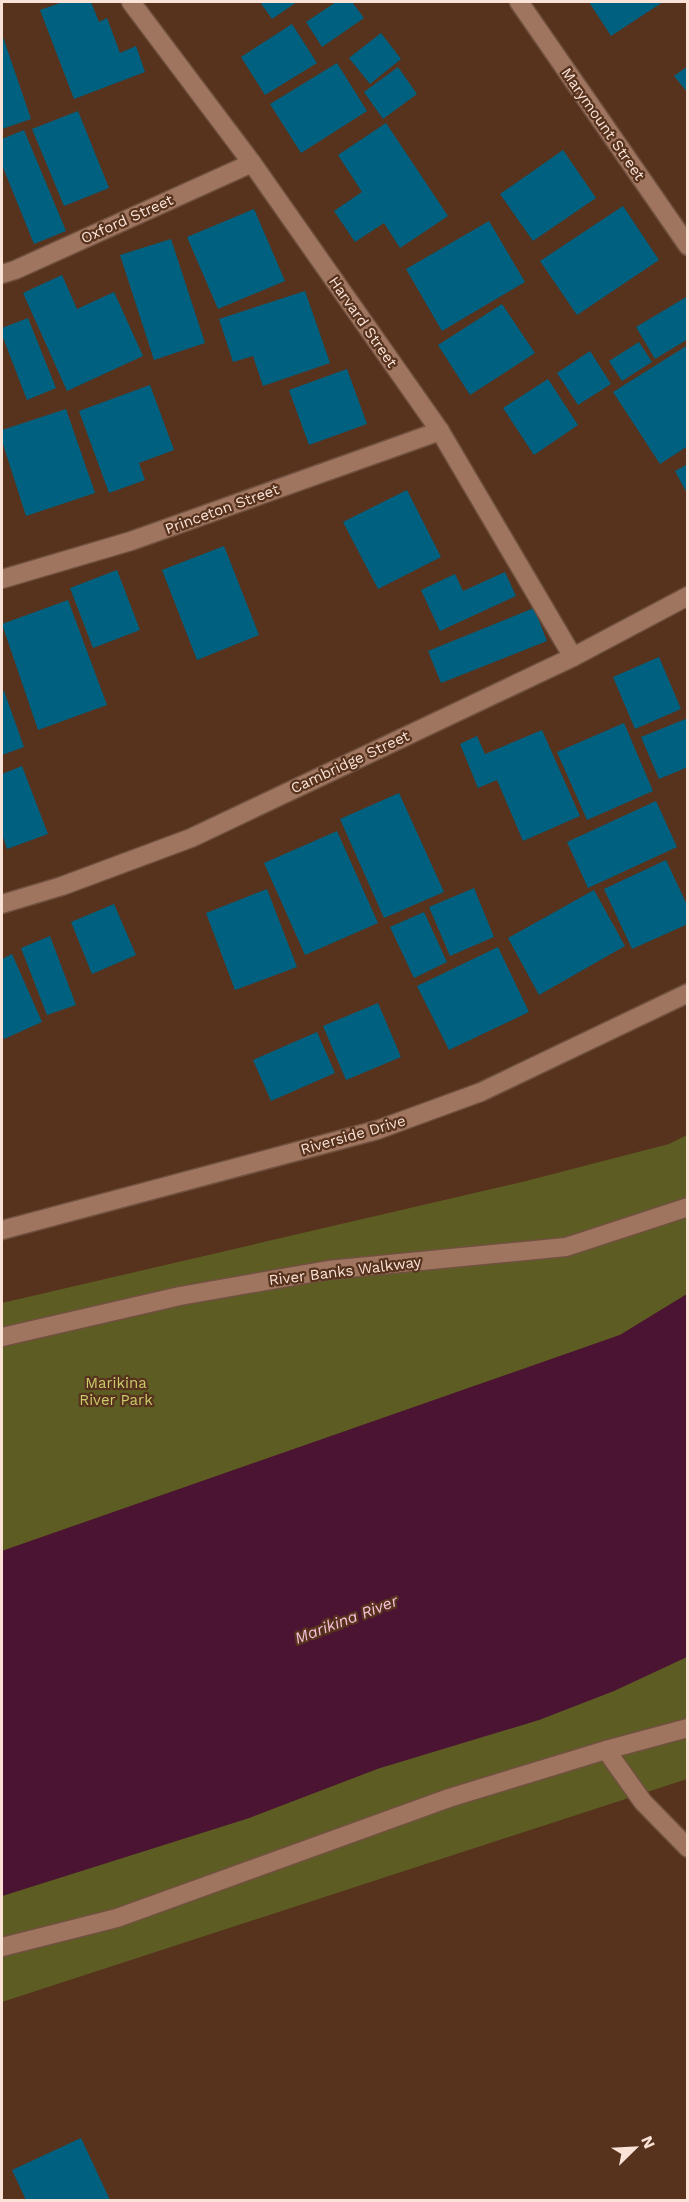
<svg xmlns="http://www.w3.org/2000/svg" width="689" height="2202" font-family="'Work Sans',sans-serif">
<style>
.green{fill:#5d5d23}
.water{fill:#4b1433}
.building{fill:#00607f}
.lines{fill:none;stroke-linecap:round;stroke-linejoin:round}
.minor-casing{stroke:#70513f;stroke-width:21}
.minor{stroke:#9f755f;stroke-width:18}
.labels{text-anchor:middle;stroke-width:4.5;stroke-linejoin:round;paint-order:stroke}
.street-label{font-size:15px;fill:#fae2d6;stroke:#57331e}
.park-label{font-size:15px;fill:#cacb6a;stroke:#57331e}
.water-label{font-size:16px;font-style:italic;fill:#f8c0da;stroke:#57331e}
</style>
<rect width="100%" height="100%" fill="#57331e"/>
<g class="green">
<path d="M687,1135v159l-67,41 -618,216v-248l520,-121 147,-38z"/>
<path d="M687,1626v153l-685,223v-106l247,-78 128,-49z"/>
</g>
<path class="water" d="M687,1294v363l-73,34 -75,29 -162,49 -128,49 -247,78v-345l618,-216z"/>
<g class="building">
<path d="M63,2h28l8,20 8,-4 13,35 16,-7 9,26 -71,27 -34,-89z"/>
<path d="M260,2h37l-25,17z"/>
<path d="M336,2h16l12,16 -42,29 -16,-25z"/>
<path d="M589,2h74l-52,34z"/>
<path d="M292,24l25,39 -52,32 -24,-38z"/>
<path d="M381,33l20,26 -31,25 -21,-26z"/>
<path d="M2,34l29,85 -29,10z"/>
<path d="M337,63l30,48 -66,42 -31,-49z"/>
<path d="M688,66v27l-14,-17z"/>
<path d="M398,67l19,27 -34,25 -19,-27z"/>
<path d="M78,111l31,77 -45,18 -32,-77z"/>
<path d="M386,123l62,93 -48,32 -16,-25 -29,19 -21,-31 28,-19 -24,-37z"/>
<path d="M24,130l42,101 -32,13 -32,-79v-26z"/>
<path d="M563,150l33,48 -63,43 -33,-47z"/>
<path d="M623,206l36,54 -82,55 -37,-54z"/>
<path d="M254,209l31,72 -67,28 -31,-72z"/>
<path d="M489,221l36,61 -83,49 -36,-62z"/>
<path d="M171,239l34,104 -51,17 -34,-105z"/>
<path d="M62,275l15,34 37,-17 29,64 -76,35 -44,-98z"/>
<path d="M305,291l25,72 -67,23 -10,-30 -20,6 -14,-43z"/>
<path d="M688,296v43l-33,20 -19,-32z"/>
<path d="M502,304l33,49 -65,42 -32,-50z"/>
<path d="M28,318l28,70 -29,12 -25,-65v-7z"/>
<path d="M639,342l13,20 -30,19 -13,-20z"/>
<path d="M688,345v101l-28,18 -47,-72z"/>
<path d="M590,351l21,33 -33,21 -21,-32z"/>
<path d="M347,369l20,55 -58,21 -20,-55z"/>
<path d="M548,379l30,46 -44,30 -31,-47z"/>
<path d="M150,385l24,65 -35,13 6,17 -36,13 -30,-82z"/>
<path d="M66,409l29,84 -69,23 -24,-75v-11z"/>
<path d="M688,464v31l-13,-24z"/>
<path d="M407,490l34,67 -63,32 -35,-67z"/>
<path d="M224,546l35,89 -62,25 -35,-90z"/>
<path d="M117,570l23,60 -47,18 -23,-60z"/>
<path d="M505,572l11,24 -76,35 -19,-41 34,-16 8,17z"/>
<path d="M68,600l39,105 -69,25 -36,-106z"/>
<path d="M534,608l13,33 -106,42 -13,-32z"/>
<path d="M659,657l22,52 -46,20 -22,-52z"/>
<path d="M4,691l20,56 -22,8v-63z"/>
<path d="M688,718v49l-29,12 -18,-42z"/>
<path d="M624,723l29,68 -66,29 -30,-68z"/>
<path d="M542,730l38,86 -57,25 -26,-61 -19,8 -18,-44 17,-8 8,18z"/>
<path d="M22,766l26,68 -41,15 -5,-15v-60z"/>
<path d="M399,793l45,99 -60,26 -44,-99z"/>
<path d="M656,801l21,46 -89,41 -21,-46z"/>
<path d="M337,831l41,92 -73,32 -41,-92z"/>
<path d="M666,860l22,47v17l-56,25 -28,-60z"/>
<path d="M474,888l20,49 -44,19 -21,-49z"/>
<path d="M267,889l30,78 -62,23 -29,-77z"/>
<path d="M594,890l31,56 -86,49 -31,-57z"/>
<path d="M114,904l22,51 -44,19 -21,-52z"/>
<path d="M424,912l23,50 -33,16 -24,-51z"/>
<path d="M50,936l26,69 -29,10 -26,-67z"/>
<path d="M498,947l31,65 -80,38 -32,-64z"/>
<path d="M12,954l30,68 -38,17 -2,-5v-75z"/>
<path d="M378,1003l23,54 -55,23 -23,-54z"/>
<path d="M317,1032l18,41 -64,28 -18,-41z"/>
<path d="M81,2138l29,62h-84l-14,-30z"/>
</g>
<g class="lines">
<defs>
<g id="minor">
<path d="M131,2l121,161 188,268 133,226"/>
<path d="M519,2l169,244"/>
<path d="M2,274l13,-4 237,-107"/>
<path d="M2,579l129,-38 309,-110"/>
<path d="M2,904l60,-18 129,-48 382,-181 115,-61"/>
<path d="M2,1230l375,-100 104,-38 207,-99"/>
<path d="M2,1337l178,-41 148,-26 238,-23 122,-40"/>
<path d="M606,1750l37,52 45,46"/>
<path d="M2,1947l115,-29 332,-120 157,-48 82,-22"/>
</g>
</defs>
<use href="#minor" class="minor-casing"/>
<use href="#minor" class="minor"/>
</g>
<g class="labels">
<g class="street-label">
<text transform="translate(603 124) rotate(55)" y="5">Marymount Street</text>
<text transform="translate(127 219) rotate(-24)" y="5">Oxford Street</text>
<text transform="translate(363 322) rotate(55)" y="5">Harvard Street</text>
<text transform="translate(222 509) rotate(-20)" y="5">Princeton Street</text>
<text transform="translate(350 762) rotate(-25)" y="5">Cambridge Street</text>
<text transform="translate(353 1135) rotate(-16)" y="5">Riverside Drive</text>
<text transform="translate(345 1271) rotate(-7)" y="5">River Banks Walkway</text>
</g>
<g class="park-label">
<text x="116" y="1388">Marikina<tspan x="116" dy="17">River Park</tspan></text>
</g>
<g class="water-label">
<text transform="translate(346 1619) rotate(-21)" y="6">Marikina River</text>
</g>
</g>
<rect width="689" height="2202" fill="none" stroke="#fae2d6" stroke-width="6"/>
<g transform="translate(635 2148) rotate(66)" stroke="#57331e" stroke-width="4.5" paint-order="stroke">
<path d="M0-4.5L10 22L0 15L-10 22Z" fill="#fae2d6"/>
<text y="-9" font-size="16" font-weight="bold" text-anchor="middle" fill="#fae2d6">N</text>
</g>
</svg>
